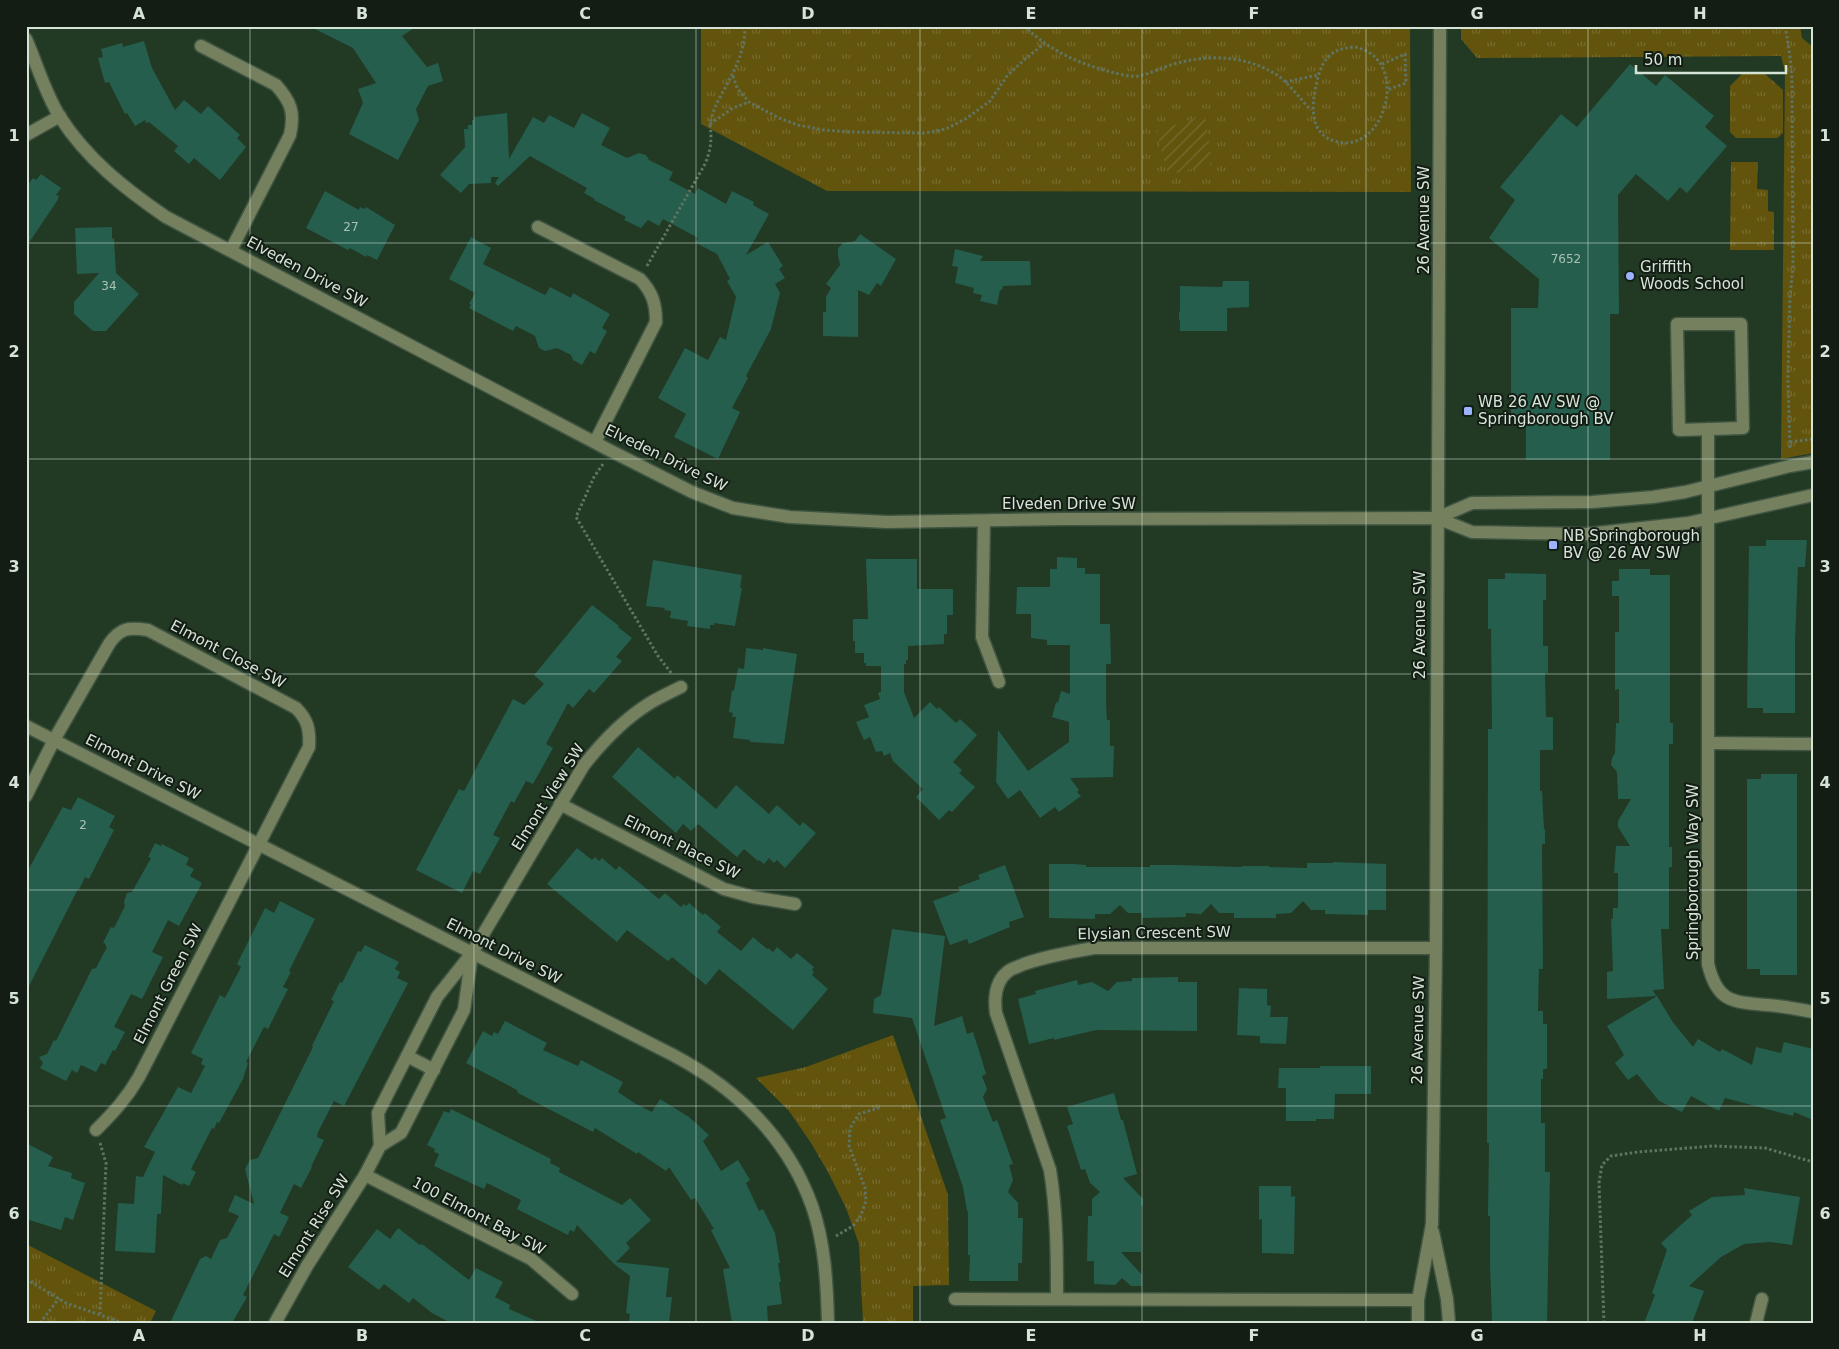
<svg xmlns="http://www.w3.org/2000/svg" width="1839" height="1349" font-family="'DejaVu Sans',sans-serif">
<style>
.grass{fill:url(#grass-tufts)}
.garden{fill:url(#garden-furrows)}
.pitch{fill:#62540d}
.building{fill:#255e4d}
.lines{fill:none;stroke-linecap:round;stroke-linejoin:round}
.minor-casing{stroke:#3f5441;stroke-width:15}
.path{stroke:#607462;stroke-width:3;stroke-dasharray:2.5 2.5;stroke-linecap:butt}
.minor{stroke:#75805f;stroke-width:12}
.grid{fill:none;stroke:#d6e4d7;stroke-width:1;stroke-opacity:0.55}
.poi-dot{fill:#9bb4fd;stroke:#131d14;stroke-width:2}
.labels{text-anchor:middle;stroke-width:4;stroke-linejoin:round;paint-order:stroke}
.number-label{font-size:12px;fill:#aac2b4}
.street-label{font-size:15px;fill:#d6e4d7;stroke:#131d14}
.poi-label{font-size:15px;fill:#d6e4d7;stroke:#131d14;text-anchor:start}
.neatline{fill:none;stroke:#d6e4d7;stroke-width:2}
.grid-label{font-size:16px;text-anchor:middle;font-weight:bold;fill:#d6e4d7}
</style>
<defs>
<pattern id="grass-tufts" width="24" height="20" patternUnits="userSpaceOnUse" patternTransform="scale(1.25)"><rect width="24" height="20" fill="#62540d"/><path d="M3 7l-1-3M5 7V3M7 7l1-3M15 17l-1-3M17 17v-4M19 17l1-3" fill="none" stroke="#786c30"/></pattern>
<pattern id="garden-furrows" width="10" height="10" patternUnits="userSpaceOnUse" patternTransform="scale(1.25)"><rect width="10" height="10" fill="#62540d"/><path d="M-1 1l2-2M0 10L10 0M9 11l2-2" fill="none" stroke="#786c30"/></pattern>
</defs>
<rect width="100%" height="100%" fill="#223924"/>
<g class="grass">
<path d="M701,26h709l1,166 -584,-1 -126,-67z"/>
<path d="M1461,26h339l2,12 11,9v406l-32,6 4,-388 -4,-15 -304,2 -16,-19z"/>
<path d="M1742,74h23l18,16v43l-6,5h-41l-6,-6v-46z"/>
<path d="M1731,162h27l-1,27 11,1v21l6,1v38h-44z"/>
<path d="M893,1035l55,160 1,90 -36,1v37h-50l-4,-79 -13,-36 -18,-36 -17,-29 -22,-32 -33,-33 50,-11z"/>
<path d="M26,1244l130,67 -6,12h-124z"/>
</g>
<path class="garden" d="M1205,115l7,49 -44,11 -12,-44z"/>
<path class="pitch" d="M1506,26h253v2l-250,1z"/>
<g class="building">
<path d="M309,26h108l-15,10 25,31 11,-4 5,18 -15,5 -12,23 3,11 -21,40 -49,-26 14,-31 -5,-14 18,-6 -23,-35z"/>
<path d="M144,41l8,27 23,42 9,-10 17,14 7,-8 32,29 -3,3 9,9 -26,33 -26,-22 -5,6 -15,-13 4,-5 -29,-24 -3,1 -1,-3 -10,6 -8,-13 -2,1 -16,-32 -4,1 -7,-25 5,-1 -2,-8 21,-6 1,4z"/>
<path d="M1630,64l26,22 9,-11 49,41 -9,11 22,19 -40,47 -7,-6 -12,14 -32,-27 -18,21 1,119h-9v146h-84v-43l-15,-1v-108h27l1,-29 -50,-41 26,-38 -15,-13 61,-73 16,13z"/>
<path d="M507,113l2,46 24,-42 11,6 5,-8 25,13 8,-15 28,15 -9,17 26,13 12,-5 7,2 3,5 24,12 -4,8 26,14 3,-6 28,16 6,-13 22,11 -1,3 16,9 -23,41 22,-13 15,24 -4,3 6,9 -10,6 5,9 -9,36 -25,47 2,2 -16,30 8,4 -22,47 -44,-22 12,-23 -28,-16 27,-50 23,12 12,-23 6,3 10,-43 -9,-16 3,-2 -13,-25 -21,-11 2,-5 -35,-19 -4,7 -11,-6 -7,8 -17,-8 2,-3 -32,-17 1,-1 -11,-6 3,-5 -57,-32 -32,30 -3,-3 4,-6h-8v6l-22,1 -8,9 -21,-18 25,-28 -1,-18h4v-4h4v-5h2v-3z"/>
<path d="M41,174l20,14 -5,7 3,1 -2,5 -31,46v-60l7,-9 3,2z"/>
<path d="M325,191l34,19 1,-3 5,2 1,-2 29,18 -18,35 -10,-5 -1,2 -16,-9 -2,2 -42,-22z"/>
<path d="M112,227v12l2,-1 2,35 23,21 -33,37h-13l-19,-17v-12l25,-29 -22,1 -2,-46z"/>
<path d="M860,234l36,25 -15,27 -4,-3 -8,12 -11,-5v47l-35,-1v-24h3v-15l5,-9 -5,-4 14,-19 -2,-10v-7l5,-5 12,-2z"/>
<path d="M471,237l20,11 -8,16 62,31 5,-8 21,11 2,-5 37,21 -8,14 5,3 -12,23 -5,-3 -8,14 -9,-5 -2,-5 -14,-7 -12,3 -6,-3 -4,-12 -19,-10 -3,5 -44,-23 2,-4h-2l6,-11 -26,-14z"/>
<path d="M955,249l28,7 -3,5h50l1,24 -28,1 -1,4h-2l-3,15 -17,-4 2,-6 -9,-2 1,-5 -19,-5 3,-16 -6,-1z"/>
<path d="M1223,281h26v26l-22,1v23h-47v-10l-1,-2v-7l1,-1v-25l42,1z"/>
<path d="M1766,540h41l-2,27h-7l-3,73v73h-32v-5h-16l2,-162h17z"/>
<path d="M1057,557l20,1v10h8v6h15v50h10l1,40h-5v39l1,17h3v26h4l-1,31 -43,1 9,12 -2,2 4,4 -22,16 -4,-5 -15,11 -20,-28 -12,9 -12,-17 2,-52 30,41 41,-29v-20l-17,-5 4,-15 2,1 3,-12 9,3v-49h-23v-5l-16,-2v-24h-15l1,-27h33v-18h7z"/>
<path d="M866,559h51v30h36v26h-6v19h-3v10l-36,2v14h-2v4h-2v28l10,26 16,-16 7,7 2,-2 17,16 4,-4 17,16 -24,27 9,8 -3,3 16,14 -23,25 -3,-2 -10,10 -23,-23 7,-8 -30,-28 -3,-8 -6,3 -2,-5 -6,1 -6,-15 -6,3 -8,-18 13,-5 -5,-12 16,-6 -2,-6 3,-1v-26h-15v-3h-2v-10h-9v-12h-2v-22h15z"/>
<path d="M653,560l89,15 -2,13h2l-7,38 -21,-3v2h-4v4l-23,-3 1,-5 -18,-3 1,-7 -7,-1 1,-2 -19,-2z"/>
<path d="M1619,569h31v6h20v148h3v21h-4v103h3v20h-3v62h-8l3,60 -11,1 3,6 -49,3v-27l6,-1 -2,-52h2v-11h5v-35h-4l2,-27h14l-12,-19v-6l13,-22h-13l-1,-27 -6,-7 1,-7 3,-5 1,-30h3v-34l-4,1v-58h4v-36h-7v-15h7z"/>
<path d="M1505,573l41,1v26h-3v46h5v27h-3l1,44h7v33h-13v41h2l2,38h1v15h-3l1,125h-4l-1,42h5v13h4v45h-4v10h-2v44h4v49h5l-3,151h-55l-2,-61v-46h-2l1,-73h-2l1,-389v-25h4l-1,-100h-3v-50h17z"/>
<path d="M592,605l27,21 -1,1 14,11 -16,19 6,4 -28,32 -5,-4 -16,19 -5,-5 -22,41 7,4 -11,20 -9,16 -7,-3 -12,22 -3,-2 -18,34 7,3 -11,20 -9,16 -7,-3 -11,22 -46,-23 43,-81 5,2 49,-92 11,6 20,-21 -10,-9z"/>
<path d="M746,648l17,2v-2l34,6 -13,90 -34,-2v-2l-17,-2 3,-21h-4l1,-4 -4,-1 3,-22 2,1 4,-23 6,1z"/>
<path d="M638,747l37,32 2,-4 39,34 20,-24 33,29 8,-9 23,21 3,-4 13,11 -31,35 -8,-8 -3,3 -5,-5 -5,6 -5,-4 -1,1 -14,-12 -7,8 -39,-33 -7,7 -8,-7 -7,9 -64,-56z"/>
<path d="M1761,774h36v201h-37v-6h-13v-190h14z"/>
<path d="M78,797l37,19 -6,11 5,3 -25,49 -4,-2 -6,13 -1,-1 -52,103v-118l35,-64 2,-3 8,3z"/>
<path d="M155,843l6,3 1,-2 27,14 -3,7 8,4 -4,7 12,7 -23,43 -11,-6 -16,32 11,5 -21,42 -11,-5 -17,33 11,5 -10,19 -2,-1 -8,15 -4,-2 -5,9 -15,-7 -4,8 -5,-3 -6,11 -26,-13 3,-5 -4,-6 8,-3 7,-14 2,1 36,-72 4,-1 11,-21 -2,-1 1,-2 -3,-1 8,-16 3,1 11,-22 -1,-4 3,-9 5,-1 19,-34 -3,-1z"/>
<path d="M577,848l15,12 3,-3 4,4 3,-3 14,12 3,-4 40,33 6,-6 16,14 3,-3 2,2 3,-3 14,12 2,-2 16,14 -4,5 24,19 12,-14 14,12 1,-1 5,4 4,-5 14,12 6,-6 17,14 -2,3 2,2 -2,3 16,14 -35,41 -74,-61 -13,16 -34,-28 -4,4 -41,-31 -10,12 -70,-58z"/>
<path d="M1333,862l53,2v46h-18v5l-43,-1v-4h-14l-8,-9 -12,12 -15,1v4h-42v-5h-15l-8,-9 -10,10 -15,-1v4l-44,1v-5h-14l-8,-8 -10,9h-15v5l-46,-1v-54h24l13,1v2h64v-2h27l65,2v-1h27v1l38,1v-5h26z"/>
<path d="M1005,865l19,52 -15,5 1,5 -41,17 -2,-5 -17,6 -17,-44 27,-10 -2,-4 22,-8 -2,-4z"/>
<path d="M280,901l35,18 -26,52 2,1 -8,15 5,2 -20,40 -4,-2 -18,35 2,1 -5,16 -24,44 -2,-1 -3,7 -2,-1 -21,41 5,3 -7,14 -6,-3 -1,2 -19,-10 -2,39h-4l-2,39 -40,-2 3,-48 16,1 2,-28 7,1 12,-25 -11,-5 34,-60 13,6 14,-27 -4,-2 2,-5 -12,-6 29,-58 5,3 16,-31 -4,-3 28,-56 9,5z"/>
<path d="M892,929l53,7 -11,90 28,-10 5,18 6,-2 8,25 5,17 -4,2 5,13 -4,8 10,25 4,-2 16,44 -4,1 4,15 -5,12 10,11v15h5l-1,45h-4v18h-49l1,-26h-2v-43l-1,-1 -4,-24 -23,-67 6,-2 -34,-100 -39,-5 1,-14 7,-4z"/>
<path d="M365,945l34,17 -4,7 5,3 -3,6 11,5 -64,123 -10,-5 -16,31 -1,5 7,3 -13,27h1l-11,21 -7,-4 -14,29 9,4 -10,20 -5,-3 -31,61 4,2 -15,26h-62l30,-64 6,-3 5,3 9,-19 7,-2 12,-22 -11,-5 7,-16 19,9 -9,-35 5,-9 8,-2 55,-111 -1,-1 22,-45 -3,-1 9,-18 2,1 16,-32 3,1z"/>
<path d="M1178,977v5h19v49l-101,-1 -42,10v-2l-25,6 -11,-45 18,-5 -1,-3 42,-11 1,5 14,-3 16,9 9,-9 15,-1v-3z"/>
<path d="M1239,988l28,1v16l4,1 -1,11h18l-2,27 -26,-1v-7l-23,-1z"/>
<path d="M1657,996l15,25 21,26 5,-8 22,13 2,-3 30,16 4,-18 25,6 3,-11 29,7v71l-19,-8 -1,4 -68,-18 -6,13 -28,-15 -9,16 -23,-11 -22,-27 -9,6 -13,-17 9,-8 -17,-29z"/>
<path d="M505,1021l42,22 -4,7 35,16 3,-6 42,22 -5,10 18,12 16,8 8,-13 29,18 20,18 -6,6 18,30 17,-11 12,20 -4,3 13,28 4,-2 12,24 5,30h-2l3,19h-2l3,22 -15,2 1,17h-36l-9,-54 7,-1 -19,-38 3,-1 -19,-31 -4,2 -22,-33 -3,4 -28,-19 -1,2 -42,-26 -2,4 -75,-39 -1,-3 -51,-27 17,-32 9,5 2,-4 4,2z"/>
<path d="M1320,1066h51v28h-36l-1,25h-18v2h-30v-33h-8l1,-20h41z"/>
<path d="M1114,1093l7,27h2l14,54 -14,4 20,21v6l-2,2v45h-20l21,23v11h-11l-9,-8 -7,7 -21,-1v-23h-7l1,-45h4v-17l8,-7 -10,-9 -5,-14 -4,1 -14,-44 6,-2 -6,-17z"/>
<path d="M451,1109l100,50 -1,4 10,5 -1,4 63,33 8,-7 21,22 -25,23 4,5 -14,14 53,6 -3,29h6l-3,26 -40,-2 1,-7 -4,-1 4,-37 -16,-12 -37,-39 -3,7 -4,-2 -2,5 -51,-26 4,-9 -34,-17 -3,6 -50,-23 5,-12 -5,-2 1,-3 -8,-4 17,-34 5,2z"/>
<path d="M26,1143l27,14 -5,9 24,7 -1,5 14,5 -12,37 -8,-3 -4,13 -35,-11z"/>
<path d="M1259,1186h32v11l4,-1 -1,58 -32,-1v-34l-3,1z"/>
<path d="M1744,1188l56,9 -8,48 -22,-3 -26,2 -23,13 -32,29 15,5 -12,32h-48l11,-28 -3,-2 15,-43 -6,-7 31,-28 -3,-4 23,-14 33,-2z"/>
<path d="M398,1228l22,17 2,-1 47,36 7,-12 27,14 -8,15 15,8 -1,4 32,14h-90l-19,-10 -19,-15 -4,5 -25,-19 -5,6 -31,-23 29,-38 13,10z"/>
</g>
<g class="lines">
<defs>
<g id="minor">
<path d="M26,39c11,25 19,54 34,78 27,42 65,72 106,100l445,234 81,41 41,16 57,9 97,5 176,-3 374,-1 35,14 115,2 101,-11 125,-28"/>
<path d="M201,46l75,39c15,17 19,27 14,50l-59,115"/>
<path d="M26,135l34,-19"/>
<path d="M538,227l102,52c12,13 16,24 16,43l-61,120"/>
<path d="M1677,324h64l2,104 -64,2z"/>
<path d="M1708,429v535c9,38 24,38 59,41 15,1 31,4 46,7"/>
<path d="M1437,518l35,-15 120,-1 61,-5 32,-5 105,-26 23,-4"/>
<path d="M984,521l-2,116 17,45"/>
<path d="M26,726l647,329c64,34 114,81 139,151 13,37 15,78 16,117"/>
<path d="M1709,743l104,1"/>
<path d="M26,796l28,-56 55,-96c11,-16 19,-17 39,-14l148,78c12,12 14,22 13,39l-170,330c-12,21 -26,36 -43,53"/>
<path d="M560,804l164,85 29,8 42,7"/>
<path d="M407,1056l27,14"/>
<path d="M380,1146l-2,-33 59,-116 35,-44 112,-188c19,-24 40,-46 66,-62 10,-6 21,-11 31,-16"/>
<path d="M365,1175l166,84 41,35"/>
<path d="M1433,1232l14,67 2,24"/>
<path d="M955,1299l463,1"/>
<path d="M1057,1299c0,-43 0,-86 -7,-129l-54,-157c-2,-15 -1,-33 14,-43 4,-2 10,-4 14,-6 23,-8 46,-12 70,-16h342"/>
<path d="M275,1323l32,-57 58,-91 15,-29 21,-13 63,-123 8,-57"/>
<path d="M1418,1323v-23l14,-76 4,-276 4,-922"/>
<path d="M1756,1323l6,-24"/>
</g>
</defs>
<use href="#minor" class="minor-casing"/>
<g class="path">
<path d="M745,26c0,30 -14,50 -27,75 -4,7 -6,15 -8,23l23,-16 16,-6"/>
<path d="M1024,26c26,25 54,37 87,46 8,2 19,5 27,4 12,-2 24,-9 36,-12 35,-10 71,-9 103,11 11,7 24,25 34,35"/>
<path d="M1785,26c5,26 8,51 7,77l1,164 -3,28 -2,83 2,72"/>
<path d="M1355,47c57,12 30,106 -17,95 -28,-6 -27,-34 -22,-56 2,-11 5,-22 14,-31 7,-6 15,-7 25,-8z"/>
<path d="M1382,64l23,-10 1,29 -19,7"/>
<path d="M733,76l4,12 12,14 30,16 19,7 26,5 26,2 75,1 21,-4 21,-11 23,-17 17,-25 18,-17 20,-16"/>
<path d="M1285,82l33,-7"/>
<path d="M647,266l58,-102c6,-14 7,-25 5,-40"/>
<path d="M1790,442l23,-3"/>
<path d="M603,464l-9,13 -18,40 82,139 14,18"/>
<path d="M100,1143l6,20 -6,151"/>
<path d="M836,1236l17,-10 8,-11 5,-14 -1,-13 -16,-42 1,-18 9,-14 20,-6"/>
<path d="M26,1279l40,24 57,20"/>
<path d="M40,1323l19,-25"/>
<path d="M1604,1323l-5,-140 3,-18 9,-9 27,-4 75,-6 52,2 48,14"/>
</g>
<use href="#minor" class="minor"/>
</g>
<path class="grid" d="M250,26v1297M474,26v1297M696,26v1297M920,26v1297M1142,26v1297M1366,26v1297M1588,26v1297M26,243h1787M26,459h1787M26,674h1787M26,890h1787M26,1106h1787"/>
<g class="poi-dot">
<circle cx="1630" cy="276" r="5"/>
<rect x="1463" y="406" width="10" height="10" rx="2.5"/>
<rect x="1548" y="540" width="10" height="10" rx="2.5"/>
</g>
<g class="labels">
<g class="number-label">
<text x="351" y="231">27</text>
<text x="1566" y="263">7652</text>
<text x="109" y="290">34</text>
<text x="83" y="829">2</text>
</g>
<g class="street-label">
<text transform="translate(1424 220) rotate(-90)" y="5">26 Avenue SW</text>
<text transform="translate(307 272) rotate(28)" y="5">Elveden Drive SW</text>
<text transform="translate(666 458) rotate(26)" y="5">Elveden Drive SW</text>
<text x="1069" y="509">Elveden Drive SW</text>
<text transform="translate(1420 625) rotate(-90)" y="5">26 Avenue SW</text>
<text transform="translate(228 654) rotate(28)" y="5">Elmont Close SW</text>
<text transform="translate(143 767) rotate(27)" y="5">Elmont Drive SW</text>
<text transform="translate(548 797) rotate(-58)" y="5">Elmont View SW</text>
<text transform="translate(682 847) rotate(26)" y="5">Elmont Place SW</text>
<text transform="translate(1693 872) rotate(-90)" y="5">Springborough Way SW</text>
<text transform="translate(1154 933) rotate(-1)" y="5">Elysian Crescent SW</text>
<text transform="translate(504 951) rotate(27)" y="5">Elmont Drive SW</text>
<text transform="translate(168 984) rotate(-63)" y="5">Elmont Green SW</text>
<text transform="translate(1418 1030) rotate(-89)" y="5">26 Avenue SW</text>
<text transform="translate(479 1216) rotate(28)" y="5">100 Elmont Bay SW</text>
<text transform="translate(314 1226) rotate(-58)" y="5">Elmont Rise SW</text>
</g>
<g class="poi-label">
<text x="1640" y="272">Griffith<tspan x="1640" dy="17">Woods School</tspan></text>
<text x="1478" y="407">WB 26 AV SW @<tspan x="1478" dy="17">Springborough BV</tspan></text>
<text x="1563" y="541">NB Springborough<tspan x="1563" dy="17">BV @ 26 AV SW</tspan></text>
</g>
</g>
<rect width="1839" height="1349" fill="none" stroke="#131d14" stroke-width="55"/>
<path d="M1636 65v8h150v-8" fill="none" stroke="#d6e4d7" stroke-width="2.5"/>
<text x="1644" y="65" font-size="15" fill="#d6e4d7" stroke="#131d14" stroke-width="4" paint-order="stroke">50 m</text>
<rect x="28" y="28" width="1784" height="1294" class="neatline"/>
<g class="grid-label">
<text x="139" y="19">A</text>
<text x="362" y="19">B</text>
<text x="585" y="19">C</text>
<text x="808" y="19">D</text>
<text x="1031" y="19">E</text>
<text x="1254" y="19">F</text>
<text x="1477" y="19">G</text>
<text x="1700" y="19">H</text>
<text x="14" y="141">1</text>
<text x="1825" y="141">1</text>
<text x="14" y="357">2</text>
<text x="1825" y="357">2</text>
<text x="14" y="572">3</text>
<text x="1825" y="572">3</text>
<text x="14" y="788">4</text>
<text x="1825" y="788">4</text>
<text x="14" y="1004">5</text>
<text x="1825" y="1004">5</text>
<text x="14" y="1219">6</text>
<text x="1825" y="1219">6</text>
<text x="139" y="1341">A</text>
<text x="362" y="1341">B</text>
<text x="585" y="1341">C</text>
<text x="808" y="1341">D</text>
<text x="1031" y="1341">E</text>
<text x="1254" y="1341">F</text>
<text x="1477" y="1341">G</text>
<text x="1700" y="1341">H</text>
</g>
</svg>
